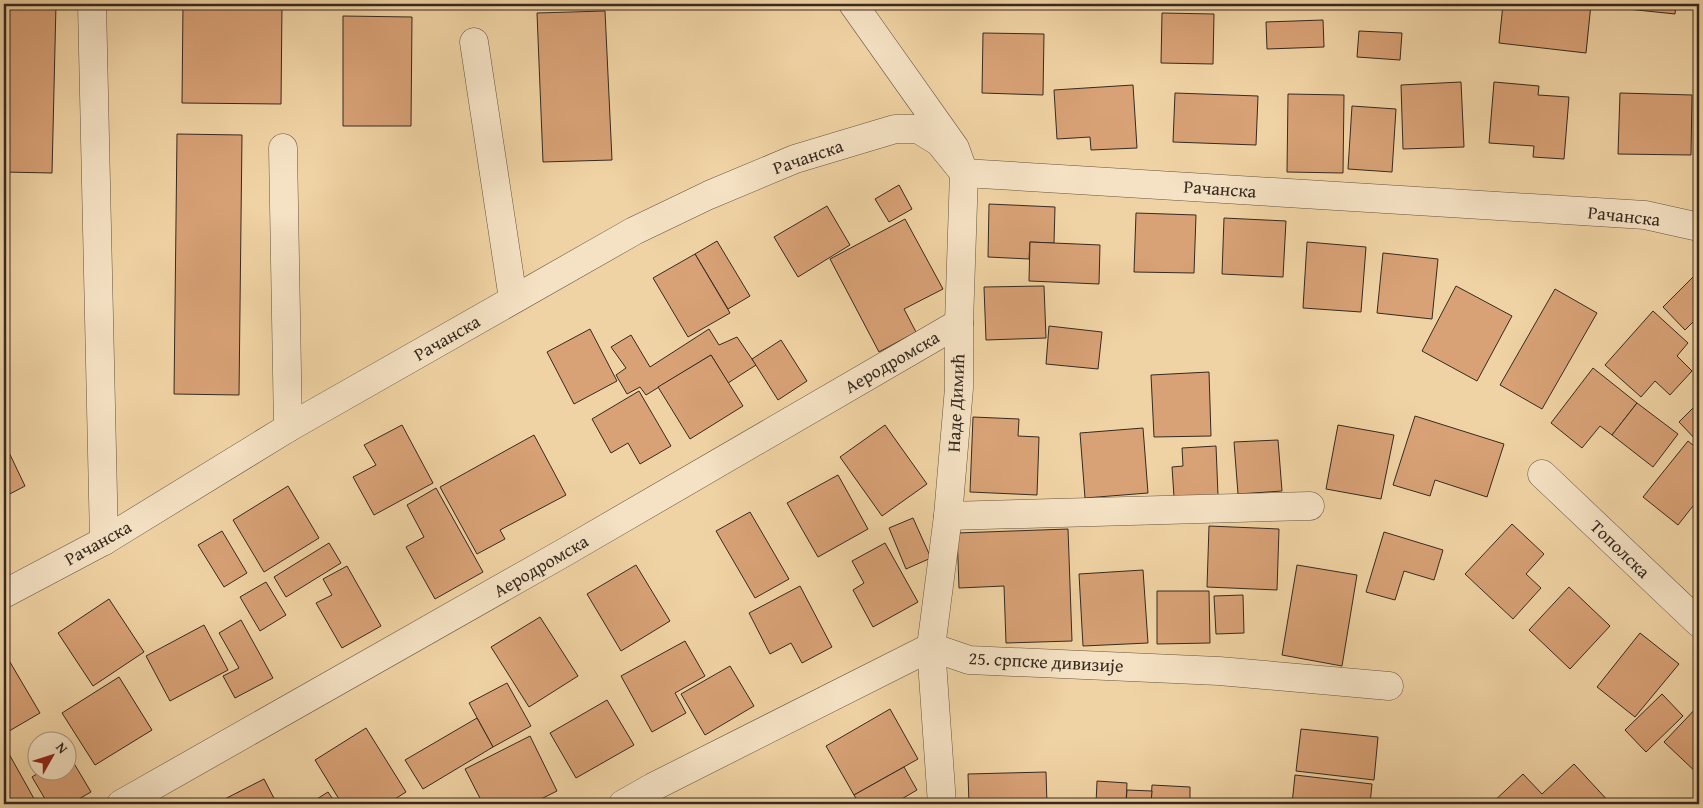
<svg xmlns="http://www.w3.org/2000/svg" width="1703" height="808" font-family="'Gentium Book Plus',serif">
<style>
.building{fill:#d8a176;stroke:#362a20}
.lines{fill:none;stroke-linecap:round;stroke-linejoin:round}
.street-casing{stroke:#645441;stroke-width:29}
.street{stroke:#f5e2c4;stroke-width:28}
.labels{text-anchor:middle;stroke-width:5;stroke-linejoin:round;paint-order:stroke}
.street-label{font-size:18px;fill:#362a20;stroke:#f5e2c4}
</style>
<rect width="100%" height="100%" fill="#f0d3a4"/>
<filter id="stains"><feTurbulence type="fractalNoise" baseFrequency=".004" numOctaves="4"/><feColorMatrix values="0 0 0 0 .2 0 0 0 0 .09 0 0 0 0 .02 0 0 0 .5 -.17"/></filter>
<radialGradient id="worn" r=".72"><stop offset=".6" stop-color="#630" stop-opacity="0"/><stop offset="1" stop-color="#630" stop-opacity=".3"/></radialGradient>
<g class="building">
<path d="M4,4h52l-4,169 -48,-1z"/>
<path d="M183,4h99l-1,100 -99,-1z"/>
<path d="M1503,4h88l-5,49 -87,-10z"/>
<path d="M1599,4h77l-1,10 -76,-8z"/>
<path d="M605,11l7,149 -69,2 -6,-149z"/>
<path d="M1162,13l52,1 -1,50 -52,-1z"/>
<path d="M343,16l69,1 -1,109h-68z"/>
<path d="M1323,20l1,27 -57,2 -1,-27z"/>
<path d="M1359,31l43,2 -2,27 -43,-3z"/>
<path d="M983,33l61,1 -1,61 -61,-2z"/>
<path d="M1461,82l3,65 -61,2 -2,-64z"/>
<path d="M1494,82l45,4 -1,9 31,2 -5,62 -31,-2 1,-11 -45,-3z"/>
<path d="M1133,85l4,63 -46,2 -1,-13 -33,2 -3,-49z"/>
<path d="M1175,93l83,3 -2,49 -83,-3z"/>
<path d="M1620,93l72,2 -1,60 -73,-1z"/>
<path d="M1288,94l56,1 -1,78 -56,-1z"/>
<path d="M1352,106l44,3 -4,63 -44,-3z"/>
<path d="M177,134l65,1 -3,260 -65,-1z"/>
<path d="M899,185l13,24 -23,13 -14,-23z"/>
<path d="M989,204l66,3 -1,36 -24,-1 -1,17 -41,-2z"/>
<path d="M827,206l23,39 -52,32 -24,-40z"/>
<path d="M1136,213l60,2 -2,58 -60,-1z"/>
<path d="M1224,218l62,3 -3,56 -61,-3z"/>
<path d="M905,219l38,70 -39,20 12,23 -37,20 -49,-93z"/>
<path d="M717,241l33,55 -22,13 -33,-55z"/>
<path d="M1030,242l70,3 -1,39 -70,-3z"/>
<path d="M1307,242l59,5 -5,65 -58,-4z"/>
<path d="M1383,253l55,6 -6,60 -55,-6z"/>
<path d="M695,254l35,59 -42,24 -35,-59z"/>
<path d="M1699,271v45l-14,14 -22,-23z"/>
<path d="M1044,286l2,52 -60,2 -2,-53z"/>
<path d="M1456,286l56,30 -35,65 -55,-30z"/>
<path d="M1555,289l42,24 -55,96 -42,-24z"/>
<path d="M1653,311l35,32 -11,13 15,15 -22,24 -15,-14 -14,16 -36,-32z"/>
<path d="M1049,326l53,6 -4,37 -52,-5z"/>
<path d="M590,329l27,52 -43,23 -27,-52z"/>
<path d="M709,329l10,16 18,-8 19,28 -28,18 -17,-28 -65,40 -6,-8 -13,7 -11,-19 10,-7 -15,-21 20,-12 19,32z"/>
<path d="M781,340l26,41 -29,19 -26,-41z"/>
<path d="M711,355l32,51 -53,33 -32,-52z"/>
<path d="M1593,368l44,35 -25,32 -12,-9 -18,22 -31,-25z"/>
<path d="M1209,372l2,64 -57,1 -3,-62z"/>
<path d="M639,391l32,55 -31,18 -12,-21 -17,10 -19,-34z"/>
<path d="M1699,402v41l-20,-21z"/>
<path d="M1637,403l41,31 -25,33 -41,-32z"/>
<path d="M1415,416l89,28 -17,53 -52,-17 -5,16 -37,-11z"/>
<path d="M973,417l46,2 -1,17 21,1 -2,58 -67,-3z"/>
<path d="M402,425l31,58 -59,32 -21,-38 23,-12 -12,-20z"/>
<path d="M885,425l42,59 -45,32 -42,-59z"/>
<path d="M1338,425l56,10 -13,64 -55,-10z"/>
<path d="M1143,428l5,65 -63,5 -5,-65z"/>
<path d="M534,435l32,60 -66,35 5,9 -28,15 -37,-67z"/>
<path d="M1278,440l4,51 -44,3 -4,-52z"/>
<path d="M1688,441l11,9v61l-6,-5 -15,19 -35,-28z"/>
<path d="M4,442l21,44 -21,11z"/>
<path d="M1216,446l2,49 -44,2 -2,-30 11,-1 -1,-18z"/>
<path d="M838,475l30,54 -50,28 -31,-54z"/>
<path d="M288,486l31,52 -55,34 -31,-52z"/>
<path d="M436,488l47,84 -48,27 -29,-52 18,-10 -17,-32z"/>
<path d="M750,512l39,67 -34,19 -39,-67z"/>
<path d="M913,518l18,40 -25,11 -17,-41z"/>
<path d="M1512,524l32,30 -18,20 15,14 -28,31 -48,-45z"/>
<path d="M1209,526l70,3 -2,61 -70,-3z"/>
<path d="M1068,529l4,112 -66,2 -2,-57 -45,2 -2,-55z"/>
<path d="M222,531l25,42 -23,14 -26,-42z"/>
<path d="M1384,532l59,18 -9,30 -30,-9 -9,29 -29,-8z"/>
<path d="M329,543l12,20 -55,34 -12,-20z"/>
<path d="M885,543l33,59 -45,25 -20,-37 11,-7 -12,-22z"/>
<path d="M636,565l34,56 -49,30 -34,-57z"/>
<path d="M1297,565l60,10 -15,91 -60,-11z"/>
<path d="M347,566l34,60 -39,22 -26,-45 16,-8 -9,-16z"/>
<path d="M1143,570l5,73 -65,3 -4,-72z"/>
<path d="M266,582l20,33 -26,16 -20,-34z"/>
<path d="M800,586l32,61 -30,16 -11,-20 -21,11 -21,-41z"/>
<path d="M1569,587l41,39 -40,43 -41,-39z"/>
<path d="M1157,591h52l1,52 -53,1z"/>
<path d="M1243,595l1,38 -28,1 -2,-38z"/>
<path d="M109,599l35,53 -51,34 -35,-53z"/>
<path d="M540,617l38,59 -49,31 -38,-60z"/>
<path d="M241,620l32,58 -38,20 -12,-22 16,-8 -20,-35z"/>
<path d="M204,625l24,45 -58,31 -24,-45z"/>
<path d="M1640,633l39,31 -44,53 -38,-30z"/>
<path d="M685,641l20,35 -30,17 11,20 -34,19 -31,-56z"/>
<path d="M4,652l36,61 -36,21z"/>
<path d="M730,666l24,40 -49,29 -24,-41z"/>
<path d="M119,677l33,53 -57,35 -33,-52z"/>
<path d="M507,683l24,43 -38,21 -24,-44z"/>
<path d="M1662,694l21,22 -37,36 -21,-22z"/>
<path d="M607,700l27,45 -58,33 -26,-45z"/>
<path d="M1699,705v70l-35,-33z"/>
<path d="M890,709l28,50 -64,36 -28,-49z"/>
<path d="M477,718l16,29 -70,42 -18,-29z"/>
<path d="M366,728l40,64 -19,12h-45l-27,-44z"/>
<path d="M1301,729l77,8 -4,43 -78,-9z"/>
<path d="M530,736l27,55 -26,13h-48l-18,-35z"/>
<path d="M4,745l33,59h-33z"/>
<path d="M69,755l22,37 -21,12h-22l-16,-27 11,-7h25z"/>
<path d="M1574,764l37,40h-120l32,-30 19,20z"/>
<path d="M904,767l13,23 -24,14h-34l-5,-9z"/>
<path d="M1046,772l1,32h-78l-1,-30z"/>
<path d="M1295,775l77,9 -2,20h-78z"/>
<path d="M264,779l13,25h-62z"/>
<path d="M1097,781l30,2 -1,21h-30z"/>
<path d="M1152,785l38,2v17h-39z"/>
<path d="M1127,790l25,1 -1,13h-25z"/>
<path d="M328,792l8,12h-27z"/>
</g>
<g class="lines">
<defs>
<g id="street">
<path d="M92,4l12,537"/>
<path d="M853,4l102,144 9,25 -5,150v65l-11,128 -17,131 11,157"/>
<path d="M474,42l39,257"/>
<path d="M283,148l5,280"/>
<path d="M1542,474l157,149"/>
<path d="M948,516l362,-10"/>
<path d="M4,594l100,-53 184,-113 346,-197 75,-36 86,-36 100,-30h23l21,13 25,31 681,42 54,12"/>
<path d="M121,804l444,-252 394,-229"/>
<path d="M623,804l30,-17 278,-140 38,13 250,11 170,15"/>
</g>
</defs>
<use href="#street" class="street-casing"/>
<use href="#street" class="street"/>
</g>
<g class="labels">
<g class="street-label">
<text transform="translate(808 157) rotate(-19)" y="6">Рачанска</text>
<text transform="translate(1220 189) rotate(4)" y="6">Рачанска</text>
<text transform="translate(1624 216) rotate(6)" y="6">Рачанска</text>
<text transform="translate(447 338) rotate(-30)" y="6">Рачанска</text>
<text transform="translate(892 362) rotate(-30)" y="6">Аеродромска</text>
<text transform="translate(956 403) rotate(-87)" y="6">Наде Димић</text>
<text transform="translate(98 543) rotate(-29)" y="6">Рачанска</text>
<text transform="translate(1620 549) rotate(44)" y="6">Тополска</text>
<text transform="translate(541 566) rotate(-30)" y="6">Аеродромска</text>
<text transform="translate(1046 662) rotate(3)" y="6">25. српске дивизије</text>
</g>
</g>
<rect width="1703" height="808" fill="none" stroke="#f0d3a4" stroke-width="20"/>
<rect x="5" y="5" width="1693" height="798" fill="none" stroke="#362a20" stroke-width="2.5"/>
<rect x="10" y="10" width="1683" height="788" fill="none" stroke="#362a20"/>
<g transform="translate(52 756) rotate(51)"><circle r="24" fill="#f5e2c4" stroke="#a99882"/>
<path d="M0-4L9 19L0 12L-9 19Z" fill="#8f2418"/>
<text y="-8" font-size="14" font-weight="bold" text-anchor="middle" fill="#362a20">N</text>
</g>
<rect width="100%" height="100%" filter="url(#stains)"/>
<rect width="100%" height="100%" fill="url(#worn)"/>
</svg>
